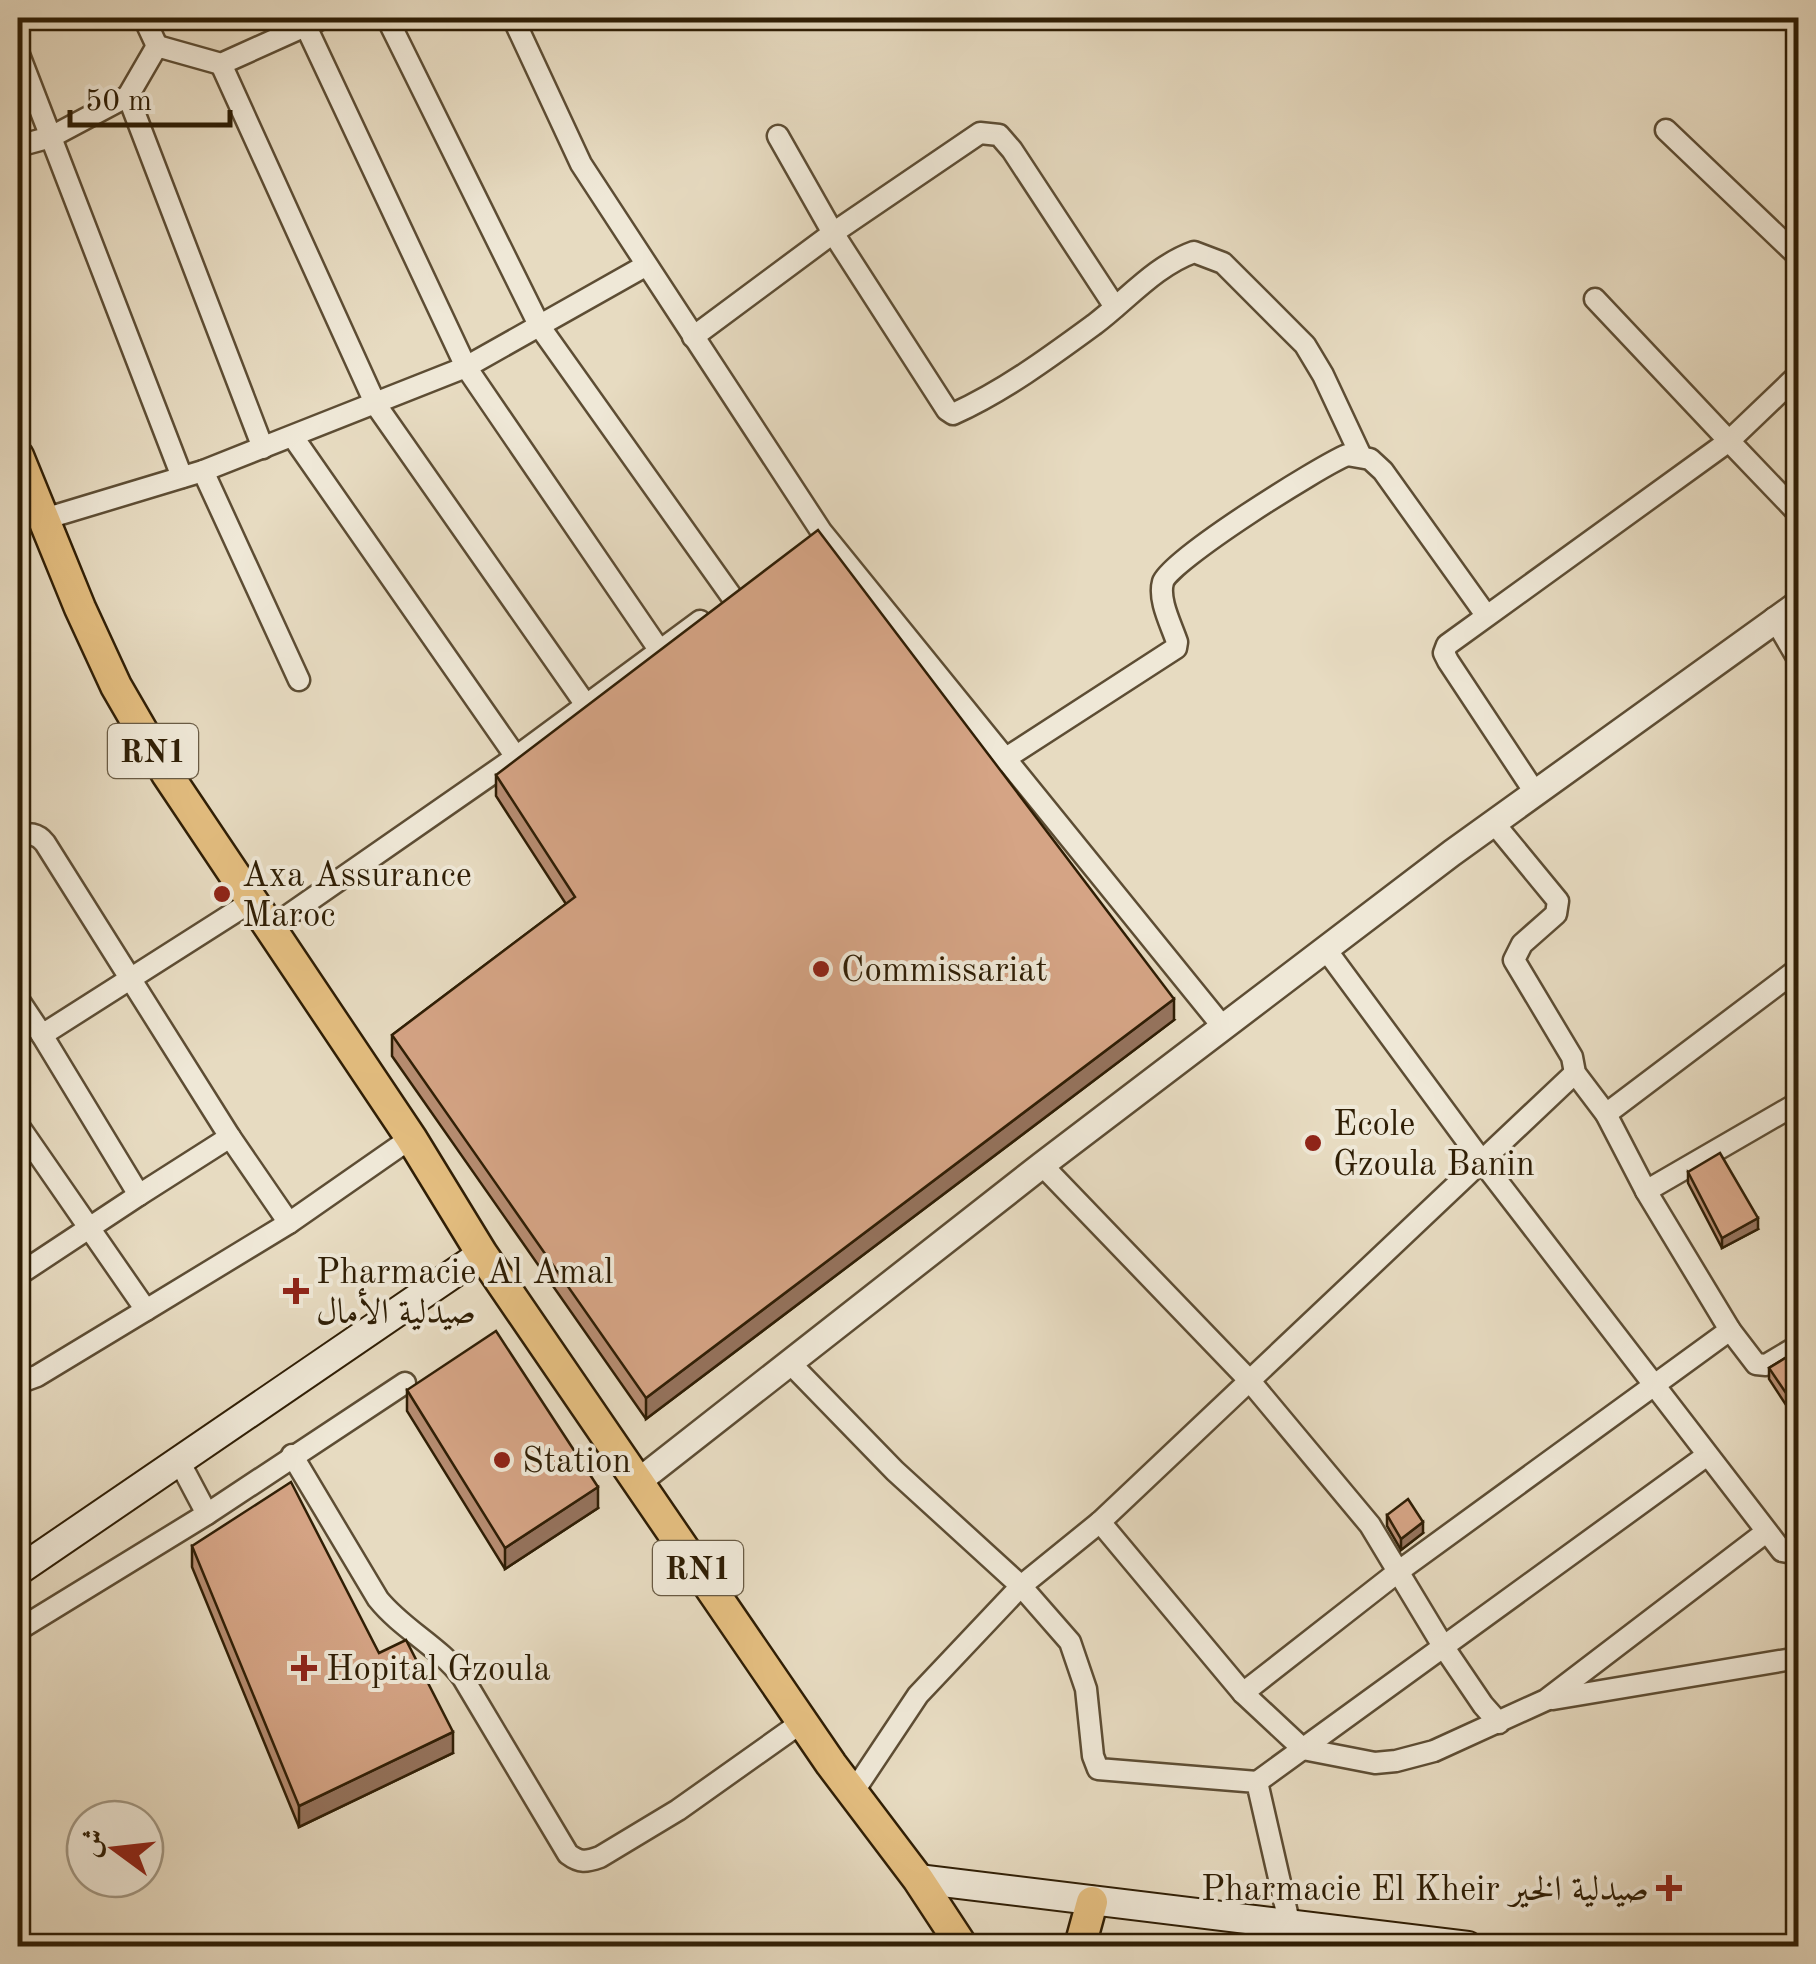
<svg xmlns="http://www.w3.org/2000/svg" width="1816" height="1964" font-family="'Old Standard TT',Amiri,serif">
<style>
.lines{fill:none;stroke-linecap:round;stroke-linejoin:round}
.minor-casing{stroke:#5d4d34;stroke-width:25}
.tertiary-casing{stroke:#5d4d34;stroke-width:30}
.secondary-casing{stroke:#2f1e05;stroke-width:32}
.primary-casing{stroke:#2f1e05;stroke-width:35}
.minor{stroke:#efe8d7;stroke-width:20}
.tertiary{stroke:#efe8d7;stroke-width:25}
.secondary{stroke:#efe8d7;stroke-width:28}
.primary{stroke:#e4be80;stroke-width:30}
.wall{fill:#b78d72;stroke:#2f1e05;stroke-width:2.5}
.shaded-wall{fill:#95735d;stroke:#2f1e05;stroke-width:2.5}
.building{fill:#d5a485;stroke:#2f1e05;stroke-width:2.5}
.poi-dot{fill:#8f2418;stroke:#efe8d7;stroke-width:4}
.labels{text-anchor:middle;stroke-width:8;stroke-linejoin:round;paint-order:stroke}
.shield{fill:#efe8d7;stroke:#695b44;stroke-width:2.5}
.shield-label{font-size:32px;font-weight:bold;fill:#2f1e05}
.poi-label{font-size:35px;fill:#2f1e05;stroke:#efe8d7;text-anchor:start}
</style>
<rect width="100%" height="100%" fill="#e7dbc1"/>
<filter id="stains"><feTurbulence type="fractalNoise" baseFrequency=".002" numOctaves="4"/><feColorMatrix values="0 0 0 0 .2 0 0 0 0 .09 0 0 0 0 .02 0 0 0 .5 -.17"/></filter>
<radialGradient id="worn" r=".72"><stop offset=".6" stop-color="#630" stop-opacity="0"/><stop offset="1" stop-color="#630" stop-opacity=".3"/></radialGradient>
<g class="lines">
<defs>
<g id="minor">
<path d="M144,18l13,28"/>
<path d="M302,18l164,349 194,284"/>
<path d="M387,18l153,309 192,270"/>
<path d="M513,18l68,146 240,367 402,496"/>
<path d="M18,52l164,425"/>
<path d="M221,64l155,341 210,300"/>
<path d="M128,96l135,352"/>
<path d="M1666,130l132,126"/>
<path d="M778,136l55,97 114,177 6,4c51,-23 97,-57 142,-90 33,-25 60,-58 99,-72l29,11 82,82 18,30 38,81"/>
<path d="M18,146l33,-9 77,-41 29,-50 64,18 102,-46"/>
<path d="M1595,299l134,142 69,-66"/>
<path d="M693,337l140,-104 147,-100 19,2 13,15 103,157"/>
<path d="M293,437l223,320"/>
<path d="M203,471l96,209"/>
<path d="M44,519l159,-48 263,-104 179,-101"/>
<path d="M1774,618l24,41"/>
<path d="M1003,760l173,-112 1,-6c-6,-18 -19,-42 -14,-60 7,-22 157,-116 184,-127l23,4 13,12 103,144"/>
<path d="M1534,791l-86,-130 -4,-8 3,-8 282,-204 69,72"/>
<path d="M1493,822l65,79 -2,13 -34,30 -8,16 58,97 3,16 31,41 40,77 84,139 26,34 10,1 32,-19"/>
<path d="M18,836c11,-3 19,-3 27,7l185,294 -91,58 -97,-160"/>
<path d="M270,928l246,-171 184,-136"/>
<path d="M1327,951l154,209 301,391 16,3"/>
<path d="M18,999l24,36 212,-135"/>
<path d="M1606,1114l192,-145"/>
<path d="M18,1125l128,185 143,-87 122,-85"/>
<path d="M230,1137l59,86"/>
<path d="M1042,1165l207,215 121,145 73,121 40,59 16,18"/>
<path d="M1646,1191l152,-88"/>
<path d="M18,1275l121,-80"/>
<path d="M790,1363l105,108 126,115 49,56 16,47 7,67 5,13 159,13 33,144"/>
<path d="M18,1383l19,-7 109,-66"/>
<path d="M292,1455l86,144c25,31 61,47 85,79l105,176c12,9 18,8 32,3l78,-47 124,-88"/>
<path d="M180,1463l27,51"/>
<path d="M1100,1522l143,171 60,56 72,14 21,-2 38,-10 112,-51 220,-168"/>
<path d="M18,1630l189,-116 198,-131"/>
<path d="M1243,1693l156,-122 331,-241"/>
<path d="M1553,1699l245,-41"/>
<path d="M1257,1782l449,-326"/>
<path d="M852,1794l66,-99 103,-109 79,-64 475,-449"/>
</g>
<path id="tertiary" d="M639,1481l403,-316 410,-312 346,-249"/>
<g id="secondary">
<path d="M18,1571l464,-317"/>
<path d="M918,1879l550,67"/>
</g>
<g id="primary">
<path d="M18,456l62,152 36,78 51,88 244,364 71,116 349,510 87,115 44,67"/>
<path d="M1080,1946l12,-44"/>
</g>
</defs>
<use href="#minor" class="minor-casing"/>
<use href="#tertiary" class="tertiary-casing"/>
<use href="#secondary" class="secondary-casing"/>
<use href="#primary" class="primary-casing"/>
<use href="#minor" class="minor"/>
<use href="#tertiary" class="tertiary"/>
<use href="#secondary" class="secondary"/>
<use href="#primary" class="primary"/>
</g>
<g class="wall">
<path d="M496,775l678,245 -528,399 -254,-363v-21l174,-131 -70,-108z"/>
<path d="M1688,1172l70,57 -36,19 -34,-65z"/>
<path d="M1798,1350l-10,58 -19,-29v-11z"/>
<path d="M407,1390l191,118 -93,61 -98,-158z"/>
<path d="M1798,1512l-1,23 -4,-5v-12z"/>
<path d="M1387,1515l36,18 -22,17 -14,-24z"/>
<path d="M192,1546l187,107 74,100 -154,74 -107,-260z"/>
</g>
<g class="shaded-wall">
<path d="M1174,999v21l-528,399v-21z"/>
<path d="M1758,1218v11l-36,19v-10z"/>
<path d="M1798,1389v12l-10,7v-12z"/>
<path d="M598,1487v21l-93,61v-21z"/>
<path d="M1423,1522v11l-22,17v-11z"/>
<path d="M453,1732v21l-154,74v-21z"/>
</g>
<g class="building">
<path d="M818,530l356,469 -528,399 -254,-363 183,-138 -79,-122z"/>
<path d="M1720,1153l38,65 -36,20 -34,-66z"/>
<path d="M496,1331l102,156 -93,61 -98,-158z"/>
<path d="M1798,1350v39l-10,7 -19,-28z"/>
<path d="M291,1482l88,171 27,-13 47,92 -154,74 -107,-260z"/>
<path d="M1408,1499l15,23 -22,17 -14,-24z"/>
<path d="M1798,1512v10l-1,1 -4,-5z"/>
</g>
<g class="poi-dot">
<circle cx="222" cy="894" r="10"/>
<circle cx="821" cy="969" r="10"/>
<circle cx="1313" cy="1143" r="10"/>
<path d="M291 1276h10v10h10v10h-10v10h-10v-10h-10v-10h10z"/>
<circle cx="502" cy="1460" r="10"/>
<path d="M299 1653h10v10h10v10h-10v10h-10v-10h-10v-10h10z"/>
<path d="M1664 1873h10v10h10v10h-10v10h-10v-10h-10v-10h10z"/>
</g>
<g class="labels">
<g class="shield">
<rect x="108" y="724" width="90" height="54" rx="8"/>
<rect x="653" y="1541" width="90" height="54" rx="8"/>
</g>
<g class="shield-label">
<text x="153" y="762">RN1</text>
<text x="698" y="1579">RN1</text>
</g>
<g class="poi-label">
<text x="242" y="886">Axa Assurance<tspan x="242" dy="40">Maroc</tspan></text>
<text x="841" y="981">Commissariat</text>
<text x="1333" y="1135">Ecole<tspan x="1333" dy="40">Gzoula Banin</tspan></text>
<text x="316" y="1283">Pharmacie Al Amal<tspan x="316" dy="40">صيدلية الأمال</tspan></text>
<text x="522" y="1472">Station</text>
<text x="326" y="1680">Hopital Gzoula</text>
<text x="1649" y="1900" text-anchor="end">Pharmacie El Kheir صيدلية الخير</text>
</g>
</g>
<rect width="1816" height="1964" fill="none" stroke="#e7dbc1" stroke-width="60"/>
<rect x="20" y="20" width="1776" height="1924" fill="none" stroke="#2f1e05" stroke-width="5"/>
<rect x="30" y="30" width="1756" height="1904" fill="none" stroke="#2f1e05" stroke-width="2.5"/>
<g transform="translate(115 1849) rotate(285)"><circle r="48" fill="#efe8d7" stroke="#a29783" stroke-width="2.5"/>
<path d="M0-8L18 38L0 25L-18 38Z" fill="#8f2418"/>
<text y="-15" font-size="28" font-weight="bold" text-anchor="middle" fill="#2f1e05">ش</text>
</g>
<path d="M70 110v15h160v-15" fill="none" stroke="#2f1e05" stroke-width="5"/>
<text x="85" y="110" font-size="30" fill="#2f1e05" stroke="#efe8d7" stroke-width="8" paint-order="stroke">50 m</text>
<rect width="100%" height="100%" filter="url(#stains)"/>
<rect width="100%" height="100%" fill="url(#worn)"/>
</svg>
